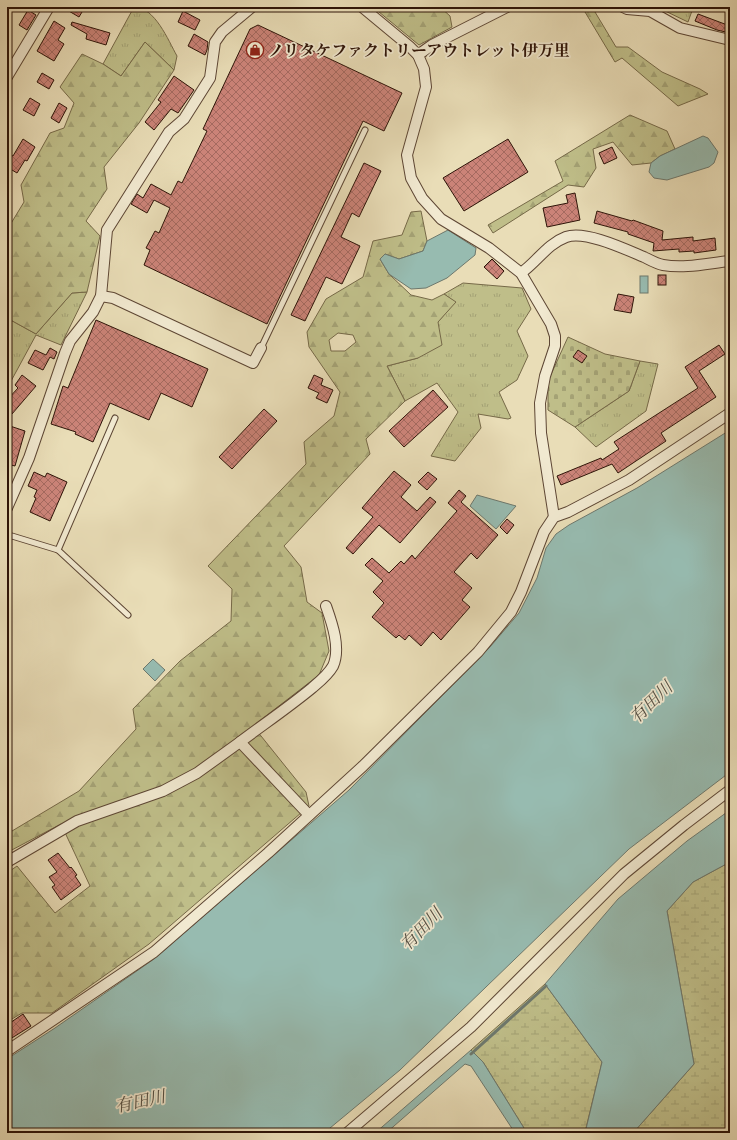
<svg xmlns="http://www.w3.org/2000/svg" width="737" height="1140" font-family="'IM FELL DW Pica','Noto Serif JP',serif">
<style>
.grass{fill:url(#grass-tufts);stroke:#766948}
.forest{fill:url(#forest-firs);stroke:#766948;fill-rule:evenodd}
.wetland{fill:url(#wetland-marsh);stroke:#766948}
.cemetery{fill:url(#cemetery-stones);stroke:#766948}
.water{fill:#97bbb0;stroke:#6d786d}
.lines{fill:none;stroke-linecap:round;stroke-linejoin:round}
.stream{stroke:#6d786d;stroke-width:3}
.building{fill:url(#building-cross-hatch);stroke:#2e1408}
.service-casing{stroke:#5d4634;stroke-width:7}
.minor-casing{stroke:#5d4634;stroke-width:12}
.service{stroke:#f1e9d0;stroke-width:5}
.minor{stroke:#f1e9d0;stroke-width:10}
.labels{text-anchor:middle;stroke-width:3.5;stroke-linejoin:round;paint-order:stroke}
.poi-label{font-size:16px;font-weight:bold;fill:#2e1408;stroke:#f1e9d0;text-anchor:start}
.water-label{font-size:17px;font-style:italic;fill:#534e43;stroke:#f1e9d0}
</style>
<defs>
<pattern id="grass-tufts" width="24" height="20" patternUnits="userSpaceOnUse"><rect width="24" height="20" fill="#bfbe89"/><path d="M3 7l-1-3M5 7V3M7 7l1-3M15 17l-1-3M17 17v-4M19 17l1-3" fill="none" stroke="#a4a275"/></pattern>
<pattern id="forest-firs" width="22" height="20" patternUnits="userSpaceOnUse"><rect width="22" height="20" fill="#bfbe89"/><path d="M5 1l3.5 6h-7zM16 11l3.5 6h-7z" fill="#a4a275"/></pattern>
<pattern id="wetland-marsh" width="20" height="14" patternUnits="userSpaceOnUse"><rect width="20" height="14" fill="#bfbe89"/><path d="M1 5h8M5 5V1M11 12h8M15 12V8" fill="none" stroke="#a4a275"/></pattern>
<pattern id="cemetery-stones" width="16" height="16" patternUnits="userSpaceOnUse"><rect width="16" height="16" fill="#bfbe89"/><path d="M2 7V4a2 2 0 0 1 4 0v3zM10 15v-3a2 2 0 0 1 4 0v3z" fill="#a4a275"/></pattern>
<pattern id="building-cross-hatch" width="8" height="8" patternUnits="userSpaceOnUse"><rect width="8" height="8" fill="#cb8378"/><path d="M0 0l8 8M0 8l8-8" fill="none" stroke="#a56a60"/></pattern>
</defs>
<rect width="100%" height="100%" fill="#e9ddb7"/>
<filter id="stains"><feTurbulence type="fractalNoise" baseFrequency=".005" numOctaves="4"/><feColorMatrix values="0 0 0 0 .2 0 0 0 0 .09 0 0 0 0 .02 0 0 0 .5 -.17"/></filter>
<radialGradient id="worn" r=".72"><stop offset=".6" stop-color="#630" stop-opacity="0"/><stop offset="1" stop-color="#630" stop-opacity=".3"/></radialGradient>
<g class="grass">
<path d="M134,7c21,0 34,33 43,49l-3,14 -29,-28 -24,34 -18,-12z"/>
<path d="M647,7h74l-1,3 -27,-2 -5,14 -27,-13z"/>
<path d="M463,283l59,5 9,21 -14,22 11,25 -11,24 -18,12 12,26 -3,1 -30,-5 3,14 -26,33 -24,-5 27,-44 -21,-29 -32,18 -18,-35 31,-8 20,-36 17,-20 -11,-8z"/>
<path d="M87,292l-26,53 -25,-10 -26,48 -3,-2v-63l29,16 36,-41z"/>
<path d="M640,361l18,3 -12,47 -50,36 -21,-20 54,-36z"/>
</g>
<g class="forest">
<path d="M373,7h67l10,9 2,11 -33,18z"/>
<path d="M582,7h10l24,40h12l34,25 38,17 8,5 -30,12 -56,-48 -7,4z"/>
<path d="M145,42l29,28 -35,53 -35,44 3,22 -21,32 14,15 -13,56 -15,1 -36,41 -29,-16v-88l17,-28 -3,-17 29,-52 14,-5 10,-25 -14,-16 22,-33 21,10 18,12z"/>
<path d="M630,115l37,16 8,18 -15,7 -9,7 -19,2 -19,-23 -20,7 3,19 -12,19 -16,-2 -75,48 -5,-8 75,-44 -8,-20z"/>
<path d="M421,211l6,30 -4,10 -24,8 -14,-5 -5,5 9,15 22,21 21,5 12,-6 12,8 -18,20 4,23 -24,13 -31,8 18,35 -39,38 4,15 -86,92 17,21 6,35 15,11 7,38 -10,24 -66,51 53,66 3,14 -160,138 -97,69h-30l-15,9v-149l10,-7 38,47 35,-27 -29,-62 -53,28 -1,-2v-16l72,-43 57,-62 -3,-20 47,-48 51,-40 1,-32 -24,-23 98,-102 -2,-22 30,-26 6,-24 -31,-45 -2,-15 19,-33 37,-22 10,-36 29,-6 9,-23zM338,333l15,2 3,7 -11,9h-14l-2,-11z"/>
</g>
<g class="wetland">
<path d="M730,862v271h-97l61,-69 -27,-153 26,-29z"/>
<path d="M545,984l57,78 -16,66 4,5h-63l-44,-71 -12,-12z"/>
</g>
<path class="cemetery" d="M568,337l37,17 35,7 -11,30 -54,36 -27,-17v-29z"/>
<g class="water">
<path d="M703,136l5,2 10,14 -4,11 -5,4 -42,13 -13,-2 -5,-6 2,-9 9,-7z"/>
<path d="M448,230l28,18 -1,7 -28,23 -21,10 -15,1 -22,-15 -9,-15 5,-5 14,5 24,-8 4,-10z"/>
<rect x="640" y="276" width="8" height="17"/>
<path d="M730,430v342l-101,77 -229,221 -76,63h-317v-74l48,-31 99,-69 195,-169 141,-143 29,-34 18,-35 9,-30 10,-14 13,-9 68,-37z"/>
<path d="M477,495l39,11 -20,23 -26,-23z"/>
<path d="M153,659l12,11 -10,11 -12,-12z"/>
<path d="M730,810v52l-37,20 -26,29 27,153 -61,69h-43l-4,-4 16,-67 -57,-78 73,-85 69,-58z"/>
<path d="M471,1050l12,12 44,71h-12l-44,-67 -6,-2 -79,69h-11z"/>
</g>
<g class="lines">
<path class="stream" d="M471,1054l75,-68"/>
</g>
<g class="building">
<path d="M62,7h23l-6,10z"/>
<path d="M28,10l8,5 -9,15 -8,-5z"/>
<path d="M183,11l17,9 -5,10 -17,-8z"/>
<path d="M698,14l32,12v7l-13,-3 -22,-9z"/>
<path d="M54,21l11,7 -7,12 6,4 -10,17 -17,-10z"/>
<path d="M72,22l38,11 -4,12 -20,-6 1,-5 -16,-9z"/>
<path d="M258,25l144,68 -18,38 -21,-10 -96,203 -123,-59 6,-15 -4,-2 9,-17 4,2 11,-25 -16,-8 -7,13 -16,-9 6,-10 6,4 8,-14 20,11 7,-14 4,2 25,-52 -4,-2 47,-100z"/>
<path d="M194,34l14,8 -1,8 -2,5 -17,-9z"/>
<path d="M42,73l12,7 -5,9 -12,-7z"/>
<path d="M174,76l20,14 -16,23 -7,-4 -17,21 -9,-8 16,-20 -3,-2z"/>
<path d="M30,98l10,6 -6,12 -11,-6z"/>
<path d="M59,103l8,5 -8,15 -8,-5z"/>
<path d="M23,139l12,8 -8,14 -2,-1 -8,13 -10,-6v-14l6,3z"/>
<path d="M508,139l20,33 -64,39 -21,-33z"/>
<path d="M612,147l5,11 -13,6 -5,-11z"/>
<path d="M364,163l17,8 -22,46 -7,-4 -11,24 19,9 -18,38 -16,-7 -21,44 -14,-6z"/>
<path d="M575,193l5,27 -33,7 -4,-19 25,-5 -2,-8z"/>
<path d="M597,211l35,10 1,-1 30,11 -1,9 31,-3v4l22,-3 1,12 -22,3v-2l-15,1v-3l-26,2 1,-8 -26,-9v-2l-34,-9z"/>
<path d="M492,259l12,12 -7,8 -13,-12z"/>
<rect x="658" y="275" width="8" height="10"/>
<path d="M618,294l16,3 -3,16 -17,-3z"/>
<path d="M96,320l112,49 -16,38 -31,-14 -12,27 -39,-17 -17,39 -18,-8 1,-2 -25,-8 12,-38 5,2z"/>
<path d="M719,345l6,9 -26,17 17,26 -55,36 5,8 -48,32 -6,-9 -51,21 -4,-9 44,-18 1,2 17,-11 -5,-7 84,-54 -13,-21z"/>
<path d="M50,348l7,4 -3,7 -4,-2 -7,13 -15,-7 7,-13 11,5z"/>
<path d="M578,350l9,6 -5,7 -9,-6z"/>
<path d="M22,375l14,11 -24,28 -5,-4v-10l11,-12 -3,-3z"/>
<path d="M314,375l9,4 -2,6 12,5 -6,13 -11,-5 3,-5 -11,-5z"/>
<path d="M433,390l15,17 -44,40 -15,-16z"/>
<path d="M264,409l13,12 -45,48 -13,-12z"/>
<path d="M7,425l18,6 -10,35 -8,-2z"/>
<path d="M394,471l17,14 -10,12 16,14 13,-14 6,5 -36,41 -21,-18 -26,29 -7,-6 27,-31 -11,-9z"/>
<path d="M34,472l11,5 2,-4 20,9 -17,39 -20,-9 6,-14 -2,-1 3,-7 -9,-4z"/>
<path d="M428,472l9,7 -10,11 -9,-8z"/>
<path d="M459,490l7,6 -5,6 37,33 -21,24 -6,-6 -17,19 18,16 -10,12 8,7 -29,33 -8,-8 -12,14 -12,-11 -4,5 -6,-5 -3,3 -24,-21 12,-14 -11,-11 10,-11 -18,-16 7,-7 17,15 12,-12 3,3 8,-9 3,4 42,-48 -9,-8z"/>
<path d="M507,519l7,6 -7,9 -7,-7z"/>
<path d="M58,853l12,15 1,-1 6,8 -2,1 6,9 -20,15 -9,-13 3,-2 -6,-8 8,-5 -9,-12z"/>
<path d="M23,1014l8,12 -24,15v-16z"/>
</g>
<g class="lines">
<defs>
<g id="service">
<path d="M261,348l104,-218"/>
<path d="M12,536l46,14 70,65"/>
<path d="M58,550l57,-132"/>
</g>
<g id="minor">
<path d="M362,7l47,39 9,9 6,14 2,18 -19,68 4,23 11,20 19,21 48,29 32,25 30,51 4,12v10l-10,30 -5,27 1,30 13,84"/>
<path d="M623,7l4,2 23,2 30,17 50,12"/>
<path d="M418,55l14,-10 75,-38"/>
<path d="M7,77l42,-70"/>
<path d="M521,273c16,-11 26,-29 45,-36 19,-7 59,12 78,20 6,3 13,7 19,8 22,4 46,-2 67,-4"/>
<path d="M101,296l12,2 140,65 8,-15"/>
<path d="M7,508l22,-50 36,-105 5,-12 23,-29 8,-16 6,-66 62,-98 15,-13 26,-41 5,-36 7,-10 30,-25"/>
<path d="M240,742c24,-18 49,-35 72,-54 7,-6 16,-13 21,-22 8,-18 -1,-43 -7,-60"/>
<path d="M7,862l70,-41 86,-30 34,-18 43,-31 69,73"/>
<path d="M7,1051l147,-99 114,-99 95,-87 115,-114 33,-40 10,-20 23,-60 10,-15 14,-5 61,-32 101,-67"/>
<path d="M347,1133l124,-106 153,-153 60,-49 46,-35"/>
</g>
</defs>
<use href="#service" class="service-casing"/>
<use href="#minor" class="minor-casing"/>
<use href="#service" class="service"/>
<use href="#minor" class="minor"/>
</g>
<defs>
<symbol id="shop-ring" viewBox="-11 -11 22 22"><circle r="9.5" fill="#f1e9d0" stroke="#8f2418" stroke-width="1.5"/><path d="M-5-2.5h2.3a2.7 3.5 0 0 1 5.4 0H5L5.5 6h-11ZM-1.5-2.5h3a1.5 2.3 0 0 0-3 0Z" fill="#8f2418"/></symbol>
</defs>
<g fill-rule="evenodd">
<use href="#shop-ring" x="245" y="40" width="20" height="20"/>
</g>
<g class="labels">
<g class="poi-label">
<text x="268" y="56">ノリタケファクトリーアウトレット伊万里</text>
</g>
<g class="water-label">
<text transform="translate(651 702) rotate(-44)" y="6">有田川</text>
<text transform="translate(421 929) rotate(-46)" y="6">有田川</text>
<text transform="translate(140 1101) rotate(-12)" y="6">有田川</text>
</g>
</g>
<rect width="737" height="1140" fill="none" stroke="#e9ddb7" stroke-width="24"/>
<rect x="8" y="8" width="721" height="1124" fill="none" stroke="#2e1408" stroke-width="2"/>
<rect x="12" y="12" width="713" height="1116" fill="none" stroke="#2e1408"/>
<rect width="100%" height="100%" filter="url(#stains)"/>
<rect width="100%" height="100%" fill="url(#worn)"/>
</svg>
